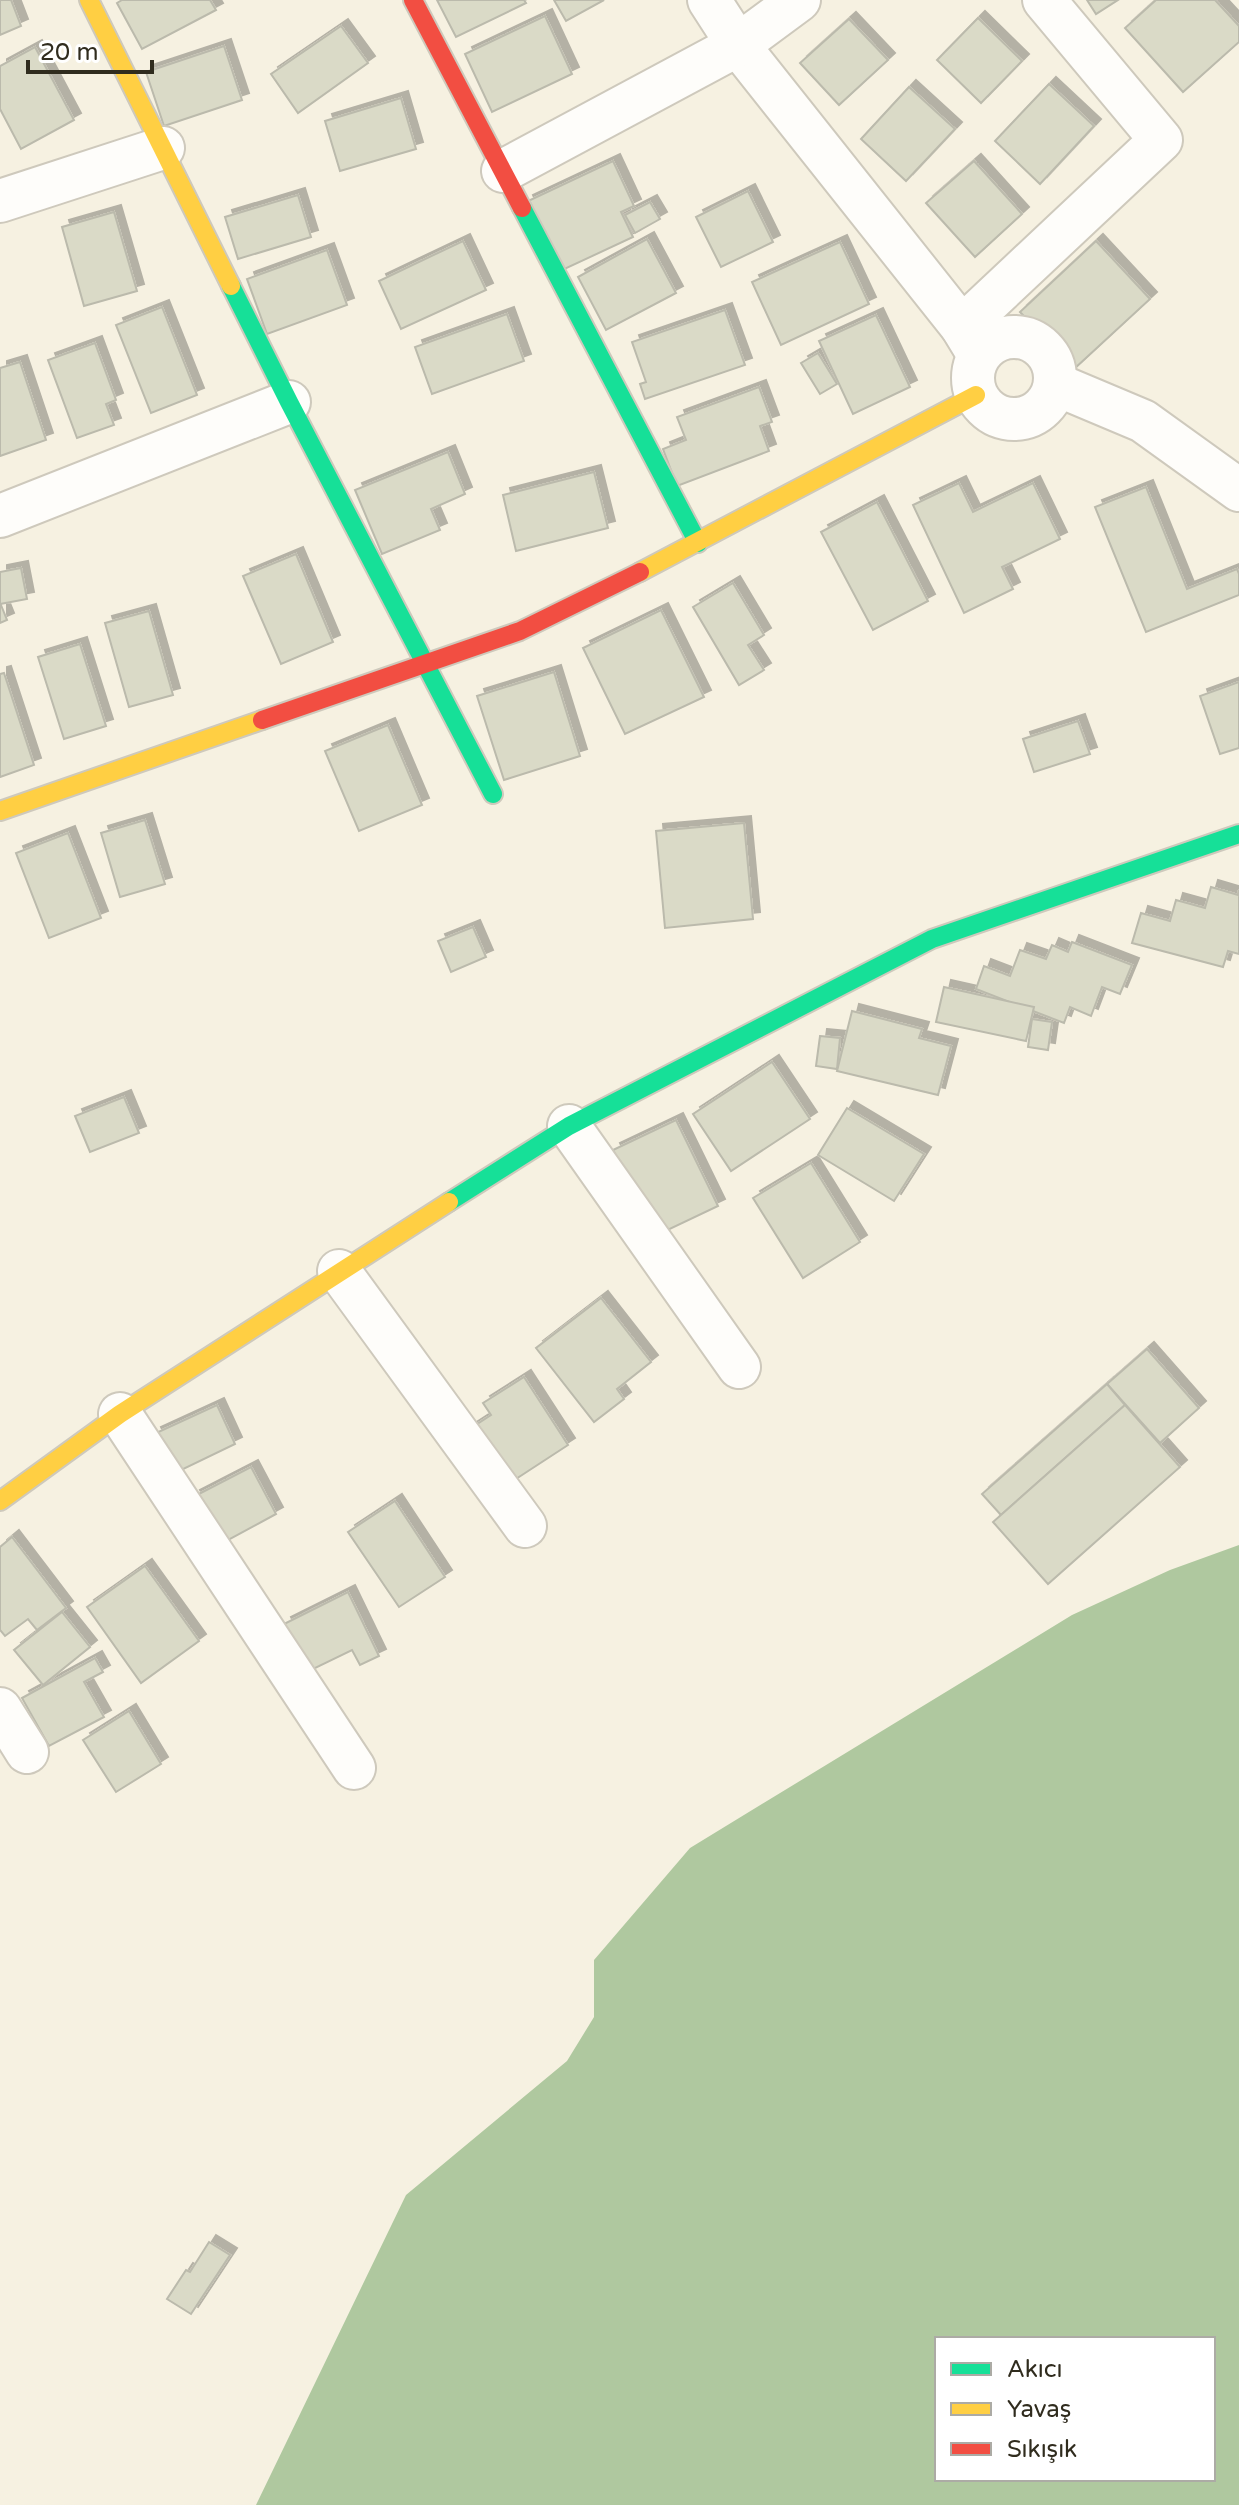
<svg xmlns="http://www.w3.org/2000/svg" width="1239" height="2505" font-family="'Varela Round',sans-serif">
<style>
.water{fill:#afc89f;fill-rule:evenodd}
.building{fill:#dadac7;stroke:#bbbaac;stroke-width:2;filter:url(#shadow)}
.lines{fill:none;stroke-linecap:round;stroke-linejoin:round}
.street-casing{stroke:#cec9bc;stroke-width:46}
.fast-casing{stroke:#cec9bc;stroke-width:22}
.slow-casing{stroke:#cec9bc;stroke-width:22}
.jam-casing{stroke:#cec9bc;stroke-width:22}
.street{stroke:#fefdfa;stroke-width:42}
.fast{stroke:#16e098;stroke-width:18}
.slow{stroke:#ffcf43;stroke-width:18}
.jam{stroke:#f24e42;stroke-width:18}
</style>
<defs>
<filter id="shadow"><feDropShadow dx="7" dy="-7" stdDeviation="0" flood-color="#0004"/></filter>
</defs>
<rect width="100%" height="100%" fill="#f6f1e1"/>
<path class="water" d="M1239,1545v960h-983l150,-310 161,-134 27,-44v-57l96,-112 382,-233 98,-45zM937,2339h276v140h-276z"/>
<g class="building">
<path d="M0,0h11l10,26 -21,9z"/>
<path d="M122,0h88l6,10 -74,39 -25,-46z"/>
<path d="M437,0h87l2,3 -70,34z"/>
<path d="M554,0h50l-38,21z"/>
<path d="M1087,0h31l-22,14z"/>
<path d="M1156,0h59l24,26v16l-56,50 -58,-64z"/>
<path d="M545,16l27,58 -80,38 -27,-58z"/>
<path d="M978,18l44,43 -41,42 -44,-43z"/>
<path d="M849,19l39,41 -49,45 -39,-42z"/>
<path d="M341,26l27,37 -70,50 -27,-39z"/>
<path d="M224,46l18,54 -78,26 -18,-54z"/>
<path d="M35,47l39,73 -53,29 -21,-40v-43z"/>
<path d="M1049,84l45,42 -54,58 -45,-43z"/>
<path d="M909,87l46,42 -49,52 -45,-42z"/>
<path d="M401,98l15,51 -76,22 -15,-50z"/>
<path d="M613,161l21,45 -13,6 12,25 -75,35 -32,-70z"/>
<path d="M974,161l48,53 -47,43 -49,-54z"/>
<path d="M748,191l25,51 -52,25 -25,-50z"/>
<path d="M298,195l13,42 -73,22 -13,-42z"/>
<path d="M650,202l10,17 -25,14 -10,-18z"/>
<path d="M114,212l23,79 -53,15 -22,-79z"/>
<path d="M647,239l29,54 -70,37 -28,-53z"/>
<path d="M463,241l23,49 -85,39 -22,-48z"/>
<path d="M1096,241l54,58 -76,70 -54,-57z"/>
<path d="M840,242l29,62 -88,41 -29,-63z"/>
<path d="M327,250l20,55 -80,29 -20,-55z"/>
<path d="M162,307l35,88 -46,18 -35,-88z"/>
<path d="M725,310l20,55 -100,34 -5,-15 6,-2 -14,-40z"/>
<path d="M507,314l17,47 -92,33 -17,-47z"/>
<path d="M876,315l34,72 -57,27 -34,-73z"/>
<path d="M95,343l21,57 -10,4 8,21 -37,13 -29,-78z"/>
<path d="M818,353l19,31 -17,10 -19,-31z"/>
<path d="M20,362l26,78 -46,16v-88z"/>
<path d="M759,387l13,35 -12,4 9,25 -92,35 -14,-37 23,-9 -9,-23z"/>
<path d="M448,452l17,42 -34,15 9,21 -58,24 -27,-64z"/>
<path d="M594,472l14,56 -92,23 -13,-56z"/>
<path d="M959,483l14,29 60,-29 27,56 -58,28 11,22 -49,24 -51,-108z"/>
<path d="M1146,487l41,102 50,-20 2,5v21l-93,37 -51,-125z"/>
<path d="M877,502l51,99 -55,29 -52,-98z"/>
<path d="M296,554l37,88 -52,22 -38,-88z"/>
<path d="M21,568l6,31 -27,5v-32z"/>
<path d="M733,583l31,52 -16,10 16,25 -25,15 -46,-78z"/>
<path d="M1,605l6,15 -7,3v-17z"/>
<path d="M661,610l43,87 -79,37 -42,-86z"/>
<path d="M149,611l24,84 -44,12 -24,-84z"/>
<path d="M80,644l26,82 -42,13 -26,-82z"/>
<path d="M554,672l26,84 -76,24 -27,-84z"/>
<path d="M4,673l30,92 -34,12v-103z"/>
<path d="M1239,682v66l-19,6 -20,-58z"/>
<path d="M1078,721l12,33 -56,18 -11,-33z"/>
<path d="M388,725l34,80 -63,26 -34,-80z"/>
<path d="M145,820l20,64 -45,13 -19,-64z"/>
<path d="M744,823l9,96 -88,9 -9,-97z"/>
<path d="M68,833l33,85 -52,20 -33,-85z"/>
<path d="M1211,887l27,8 1,-5v64l-11,-3 -5,16 -91,-24 9,-30 29,8 6,-21 29,8z"/>
<path d="M473,927l13,30 -35,15 -13,-31z"/>
<path d="M1072,942l60,23 -12,29 -18,-7 -11,29 -21,-9 -6,16 -88,-34 8,-23 26,10 10,-26 26,9 6,-14 16,7z"/>
<path d="M944,987l90,20 -8,34 -90,-19z"/>
<path d="M852,1011l70,18 -3,9 32,8 -13,49 -101,-24z"/>
<path d="M1032,1019l20,3 -4,28 -20,-3z"/>
<path d="M820,1036l20,2 -3,31 -21,-3z"/>
<path d="M772,1062l38,57 -79,52 -38,-57z"/>
<path d="M124,1097l15,36 -49,19 -15,-36z"/>
<path d="M847,1108l77,46 -30,47 -76,-46z"/>
<path d="M676,1120l42,86 -63,30 -42,-86z"/>
<path d="M811,1163l49,79 -57,36 -50,-80z"/>
<path d="M601,1298l50,64 -34,27 7,10 -30,23 -58,-74z"/>
<path d="M1147,1349l52,59 -39,35 -53,-59z"/>
<path d="M524,1377l44,68 -69,45 -37,-56 29,-19 -8,-12z"/>
<path d="M1107,1384l18,21 -124,110 -19,-21z"/>
<path d="M217,1405l18,39 -62,30 -19,-40z"/>
<path d="M1125,1405l55,62 -132,117 -55,-62z"/>
<path d="M251,1467l25,47 -57,31 -26,-48z"/>
<path d="M395,1501l50,76 -46,30 -51,-75z"/>
<path d="M12,1537l54,71 -29,22 -9,-11 -23,17 -5,-6v-83z"/>
<path d="M145,1566l54,75 -58,42 -54,-76z"/>
<path d="M348,1592l31,64 -19,9 -8,-15 -45,22 -23,-48z"/>
<path d="M62,1612l28,35 -47,38 -29,-35z"/>
<path d="M95,1658l8,14 -19,10 20,35 -55,29 -27,-48z"/>
<path d="M129,1711l32,53 -45,28 -33,-52z"/>
<path d="M209,2242l21,13 -39,59 -24,-15 19,-29 4,2z"/>
</g>
<g class="lines">
<defs>
<g id="street">
<path d="M709,0l29,45 224,282 17,28"/>
<path d="M503,171l235,-126 61,-45"/>
<path d="M0,201l163,-53"/>
<path d="M962,327l199,-187 -117,-140"/>
<circle cx="1014" cy="378" r="41"/>
<path d="M1055,384l88,37 96,69"/>
<path d="M0,516l289,-114"/>
<path d="M569,1126l170,241"/>
<path d="M339,1271l186,255"/>
<path d="M120,1414l234,354"/>
<path d="M0,1709l27,43"/>
</g>
<g id="fast">
<path d="M522,208l176,335"/>
<path d="M231,286l58,116 204,392"/>
<path d="M449,1202l120,-76 363,-187 307,-105"/>
</g>
<g id="slow">
<path d="M89,0l142,286"/>
<path d="M640,572l336,-177"/>
<path d="M0,811l262,-91"/>
<path d="M0,1501l120,-87 329,-212"/>
</g>
<g id="jam">
<path d="M413,0l109,208"/>
<path d="M262,720l258,-89 120,-59"/>
</g>
</defs>
<use href="#street" class="street-casing"/>
<use href="#fast" class="fast-casing"/>
<use href="#slow" class="slow-casing"/>
<use href="#jam" class="jam-casing"/>
<use href="#street" class="street"/>
<use href="#fast" class="fast"/>
<use href="#slow" class="slow"/>
<use href="#jam" class="jam"/>
</g>
<rect x="935" y="2337" width="280" height="144" fill="#ffffff" stroke="#acaba5" stroke-width="2"/>
<rect x="951" y="2363" width="40" height="12" fill="#16e098" stroke="#acaba5" stroke-width="2"/>
<text x="1007" y="2377" font-size="24" fill="#302c1e">Akıcı</text>
<rect x="951" y="2403" width="40" height="12" fill="#ffcf43" stroke="#acaba5" stroke-width="2"/>
<text x="1007" y="2417" font-size="24" fill="#302c1e">Yavaş</text>
<rect x="951" y="2443" width="40" height="12" fill="#f24e42" stroke="#acaba5" stroke-width="2"/>
<text x="1007" y="2457" font-size="24" fill="#302c1e">Sıkışık</text>
<path d="M28 60v12h124v-12" fill="none" stroke="#302c1e" stroke-width="4"/>
<text x="40" y="60" font-size="24" fill="#302c1e" stroke="#ffffff" stroke-width="6" paint-order="stroke">20 m</text>
</svg>
